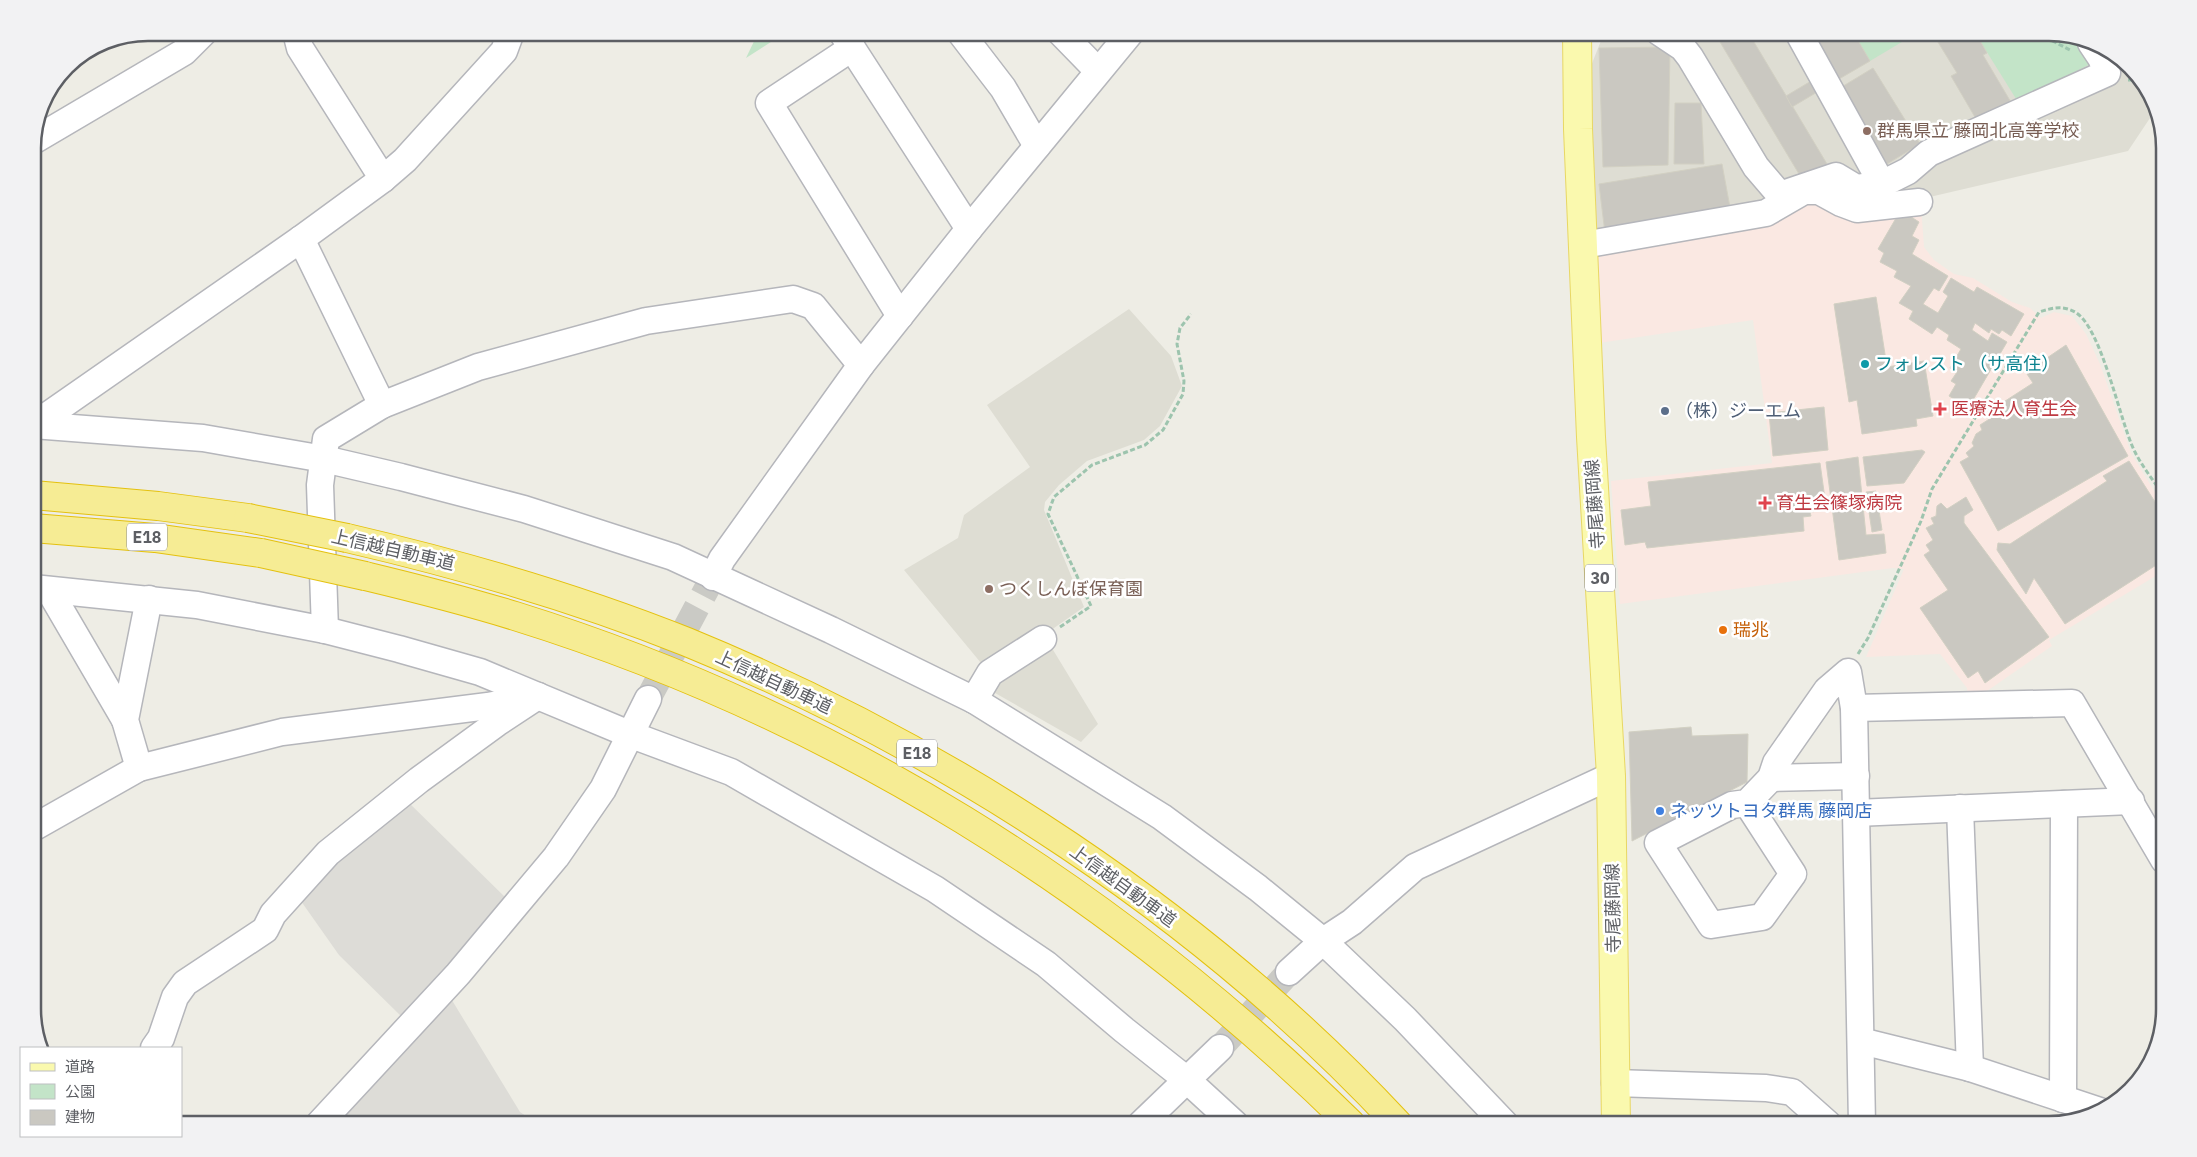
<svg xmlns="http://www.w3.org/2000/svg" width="2197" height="1157" font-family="'IBM Plex Sans','Noto Sans JP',sans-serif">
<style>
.industrial{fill:#dddcd7}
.education{fill:#deddd3}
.medical{fill:#fae8e2}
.green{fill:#c3e4c8}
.building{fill:#cac8c1;stroke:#d2d0c3}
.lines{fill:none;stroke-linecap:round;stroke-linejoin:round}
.minor-tunnel{stroke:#cacac5;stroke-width:26;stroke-dasharray:26 13;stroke-linecap:butt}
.minor-casing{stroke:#b5b6bb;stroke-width:29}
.major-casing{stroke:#e8d764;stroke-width:30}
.highway-casing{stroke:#e4c10f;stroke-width:30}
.path{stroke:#9dc4ae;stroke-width:3;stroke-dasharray:5 2.5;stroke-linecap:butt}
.minor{stroke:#fff;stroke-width:26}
.major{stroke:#faf9ae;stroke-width:28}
.highway{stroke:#f6ec94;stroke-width:28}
.highway-bridge-casing{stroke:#e4c10f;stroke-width:30;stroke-linecap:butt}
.highway-bridge{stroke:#f6ec94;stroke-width:28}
.education-dot{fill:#8d6e63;stroke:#fff;stroke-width:2}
.culture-dot{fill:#0f9aa8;stroke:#fff;stroke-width:2}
.health-dot{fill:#e0444e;stroke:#fff;stroke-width:2}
.service-dot{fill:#5c6f8a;stroke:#fff;stroke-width:2}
.food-dot{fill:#e8710a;stroke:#fff;stroke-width:2}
.shop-dot{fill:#3f7fe0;stroke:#fff;stroke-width:2}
.labels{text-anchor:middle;stroke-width:5;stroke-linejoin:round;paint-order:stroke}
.shield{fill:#fff;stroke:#8e8f92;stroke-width:1}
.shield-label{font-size:16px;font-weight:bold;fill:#5d5f64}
.education-label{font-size:18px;fill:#785e54;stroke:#fff;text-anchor:start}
.culture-label{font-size:18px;fill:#0d838f;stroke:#fff;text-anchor:start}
.health-label{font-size:18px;fill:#be3a42;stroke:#fff;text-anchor:start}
.service-label{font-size:18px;fill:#4e5e75;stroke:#fff;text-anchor:start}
.street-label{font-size:18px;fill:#5d5f64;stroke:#fff}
.food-label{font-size:18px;fill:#c56008;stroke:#fff;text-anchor:start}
.shop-label{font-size:18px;fill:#366cbe;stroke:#fff;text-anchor:start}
.rim{fill:none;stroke:#5d5f64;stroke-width:2.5}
</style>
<rect width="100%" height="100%" fill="#eeede5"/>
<g class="industrial">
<path d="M404,798l106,104 -106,117 -65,-64 -43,-61z"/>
<path d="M447,992l73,120 18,12h-210z"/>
</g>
<g class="education">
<path d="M1604,33h444l52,12 45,39 9,28 -26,39 -207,48 -159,11 -169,30 -2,-174z"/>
<path d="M1129,309l42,47 11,30 -22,40 -16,14 -57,21 -28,24 -14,17 -1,8 40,97 -40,28 54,89 -17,18 -93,-53 -2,-20 -82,-99 54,-32 6,-23 66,-48 -43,-62z"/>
</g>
<path class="medical" d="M1804,194l117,12 3,41 10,13 20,14 19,4 39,24 18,6 11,10 13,-6 18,4 14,18 14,30 31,89 33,54v64l-115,69 3,6 -65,45v8h-19l-1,-11 -27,-34 -74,3 38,-88 -11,-1 -273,36 -9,-123 161,-18 -19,-143 -154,23 -6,-96z"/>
<g class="green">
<path d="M758,33h27l-39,25z"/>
<path d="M1853,33h64l-47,28z"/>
<path d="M1975,33h73l32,7 14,22 -76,40z"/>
</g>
<g class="building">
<path d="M1714,32h34l82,137 -25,15z"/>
<path d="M1812,32h41l17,29 -31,18z"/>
<path d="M1935,32h40l12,21 -4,2 29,49 -33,20 -28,-48 6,-3 -24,-39z"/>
<path d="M1670,47l-2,118 -65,2 -4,-119z"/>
<path d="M1833,68l6,11 -47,28 -6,-11z"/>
<path d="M1873,68l47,76 -33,20 -47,-76z"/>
<path d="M1675,103h26l3,61h-30z"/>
<path d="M1722,164l9,49 -126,20 -6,-49z"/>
<path d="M1899,213h6l14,9 -7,14 7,4 -7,14 36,22 -9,15 -5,-3 -11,16 15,9 10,-17 -5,-4 8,-14 23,14 3,-5 47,27 -13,22 -9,-6 -3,4 -8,-5 -2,4 -14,-10 -3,7 16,11 4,-8 15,9 -41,70 -14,-10 2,-3 -5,-3 7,-12 -5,-3 6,-9 -7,-4 11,-19 -14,-9 2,-5 -12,-8 -5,7 -23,-15 4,-8 -14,-8 12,-17 -17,-9 3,-6 -17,-9 4,-9 -6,-4z"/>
<path d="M1876,297l11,70 37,-6 9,55 -17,3 1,7 -55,8 -5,-34 -8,2 -15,-98z"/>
<path d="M2066,345l62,111 -130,75 -38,-69 9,-5 -3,-4 8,-7 -2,-3 4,-9 6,-4 -2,-5 22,-14 -3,-6 34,-22 -6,-9 15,-9 -1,-3z"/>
<path d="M1824,407l4,43 -55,6 -4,-43z"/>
<path d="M1922,450l3,2 -21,31 -37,3 -4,-29z"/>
<path d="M1858,457l8,78 18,-1 2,19 -47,7 -13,-98z"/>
<path d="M2129,461l35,55v44l-99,64 -31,-46 -8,16 -29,-44 1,-7 12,1 97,-63 -4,-5z"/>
<path d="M1820,463l6,43 -7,1v4l-9,1 1,4 -8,1 1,14 -157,17 -2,-6 -20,3 -4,-35 30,-4 -3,-24z"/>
<path d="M1876,491l6,39 -10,2 -6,-40z"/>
<path d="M1966,497l7,13 -9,6v7l85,114 -64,46 -7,-12 -10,7 -48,-70 28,-18 -24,-35 6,-4 -4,-6 7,-5 -7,-12 8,-4 -3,-6 5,-2 1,-10 4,-3 6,6z"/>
<path d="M1691,727l1,9 56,-2 -1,48 -115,59 -3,-109z"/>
</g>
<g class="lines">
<g class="minor-tunnel">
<path d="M648,699l65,-122"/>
<path d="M1220,1048l69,-76"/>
</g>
<defs>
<g id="minor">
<path d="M296,32l4,16 83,131"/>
<path d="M960,32l43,56 34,58"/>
<path d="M1060,32l38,39"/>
<path d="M1659,32l24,16 7,9 66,110 24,28 56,-19 20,12 26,-4 26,-13 21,-18 178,-80 -6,-15 -10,-15"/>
<path d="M1798,32l84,152"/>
<path d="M843,34l126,195"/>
<path d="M852,48l-83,55 131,213"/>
<path d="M33,141l151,-89 20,-20"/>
<path d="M301,239l81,166"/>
<path d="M1583,245l183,-32 38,-22h15l22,12 16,6 62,-7"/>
<path d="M33,425l170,13 121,21 77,18 123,32 149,48 158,73 143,70 188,117 96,71 65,53 82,78 100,105"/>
<path d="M34,425l267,-186 82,-60 22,-19 99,-109 7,-19"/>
<path d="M713,577l9,-18 139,-194 108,-136 162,-197"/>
<path d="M33,588l164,17 128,25 74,19 81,23 149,62 102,38 204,117 111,75 78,66 63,50 48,44"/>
<path d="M49,590l76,130"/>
<path d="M325,630l-5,-145 6,-46 56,-34 96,-38 168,-46 147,-22 20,7 48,59"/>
<path d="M974,700l16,-27 53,-34"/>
<path d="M1854,708l218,-5 92,157"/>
<path d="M139,768l-14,-48 24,-121"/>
<path d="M1771,778l85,-2"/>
<path d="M1747,803l46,71 -31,43 -51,8 -53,-82 74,-38 15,-2 24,-25 5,-15 51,-73 21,-18 6,36 8,416"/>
<path d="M1960,808l10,260"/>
<path d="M1856,813l275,-12"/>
<path d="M33,828l106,-60 143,-36 206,-26 36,-7"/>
<path d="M1289,972l34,-31 29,-19 63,-55 196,-91"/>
<path d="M1861,1041l109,27 130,43"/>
<path d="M154,1048l7,-10 14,-41 10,-14 80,-53 8,-16 55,-61 91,-73 78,-57 41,-27"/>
<path d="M1615,1083l151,5 26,4 36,32"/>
<path d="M2063,1099l1,-295"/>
<path d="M319,1124l139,-150 98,-117 47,-68 45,-90"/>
<path d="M1141,1124l79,-76"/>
</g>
<path id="major" d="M1577,32l1,97 13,308 20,339 5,348"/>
<g id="highway">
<path d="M33,495l125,11 90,12"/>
<path d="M33,528l122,10 106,15"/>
<path d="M347,538c116,27 230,60 340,104 264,108 517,274 711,482"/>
<path d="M365,576c50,12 101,25 150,40 318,99 599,275 836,508"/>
</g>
</defs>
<use href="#minor" class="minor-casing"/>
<use href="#major" class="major-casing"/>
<use href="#highway" class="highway-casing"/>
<g class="path">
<path d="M2040,32l5,5 25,13"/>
<path d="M2128,80h12"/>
<path d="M1060,627l31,-21 -43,-92 6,-17 38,-32 53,-20 18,-15 20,-36 1,-13 -7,-37 3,-16 11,-14"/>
<path d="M1858,654l10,-16 53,-117 11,-32 107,-177c13,-4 23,-7 36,0 27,15 45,111 60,140 8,16 20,30 29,45"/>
</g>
<use href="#minor" class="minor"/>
<use href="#major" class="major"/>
<use href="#highway" class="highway"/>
<defs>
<g id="highway-bridge">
<path d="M248,518l99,20"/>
<path d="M261,553l104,23"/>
</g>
</defs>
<use href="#highway-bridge" class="highway-bridge-casing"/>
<use href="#highway-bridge" class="highway-bridge"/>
</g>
<g class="education-dot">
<circle cx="1867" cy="131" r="5"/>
<circle cx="989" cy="589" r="5"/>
</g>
<circle class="culture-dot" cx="1865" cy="364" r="5"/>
<g class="health-dot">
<path d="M1937.5 401.5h5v5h5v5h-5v5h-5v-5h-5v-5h5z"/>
<path d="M1762.5 495.5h5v5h5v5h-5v5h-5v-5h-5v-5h5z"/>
</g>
<circle class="service-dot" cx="1665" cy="411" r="5"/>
<circle class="food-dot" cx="1723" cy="630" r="5"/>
<circle class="shop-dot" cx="1660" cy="811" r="5"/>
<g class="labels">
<g class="shield">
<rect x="127" y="523.5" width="40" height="27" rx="4"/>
<rect x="1585" y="564.5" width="30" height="27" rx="4"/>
<rect x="897" y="739.5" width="40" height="27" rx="4"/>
</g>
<g class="shield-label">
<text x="147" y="543">E18</text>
<text x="1600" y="584">30</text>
<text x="917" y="759">E18</text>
</g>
<g class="education-label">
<text x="1877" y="137">群馬県立 藤岡北高等学校</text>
<text x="999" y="595">つくしんぼ保育園</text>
</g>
<g class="culture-label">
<text x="1875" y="370">フォレスト （サ高住）</text>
</g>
<g class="health-label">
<text x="1951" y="415">医療法人育生会</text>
<text x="1776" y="509">育生会篠塚病院</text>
</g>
<g class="service-label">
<text x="1675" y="417">（株）ジーエム</text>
</g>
<g class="street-label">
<text transform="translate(1595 504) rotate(-94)" y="6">寺尾藤岡線</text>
<text transform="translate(393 550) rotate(13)" y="6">上信越自動車道</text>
<text transform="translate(774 682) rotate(25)" y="6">上信越自動車道</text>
<text transform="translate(1123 886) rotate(36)" y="6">上信越自動車道</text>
<text transform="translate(1613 908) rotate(-91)" y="6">寺尾藤岡線</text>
</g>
<g class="food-label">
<text x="1733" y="636">瑞兆</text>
</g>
<g class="shop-label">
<text x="1670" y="817">ネッツトヨタ群馬 藤岡店</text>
</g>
</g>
<path d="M0 0H2197V1157H0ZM148 41H2049A107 107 0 0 1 2156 148V1009A107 107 0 0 1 2049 1116H148A107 107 0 0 1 41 1009V148A107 107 0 0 1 148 41Z" fill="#f2f2f3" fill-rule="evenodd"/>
<path class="rim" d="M148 41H2049A107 107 0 0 1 2156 148V1009A107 107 0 0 1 2049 1116H148A107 107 0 0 1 41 1009V148A107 107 0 0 1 148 41Z"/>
<rect x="20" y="1047" width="162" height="90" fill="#ffffff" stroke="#bebfc1"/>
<rect x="30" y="1063" width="25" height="8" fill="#faf9ae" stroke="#bebfc1"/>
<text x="65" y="1072" font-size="15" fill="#5d5f64">道路</text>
<rect x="30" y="1084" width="25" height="15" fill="#c3e4c8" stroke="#bebfc1"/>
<text x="65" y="1097" font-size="15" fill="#5d5f64">公園</text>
<rect x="30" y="1110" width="25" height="15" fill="#cac8c1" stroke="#bebfc1"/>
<text x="65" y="1122" font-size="15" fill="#5d5f64">建物</text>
</svg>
